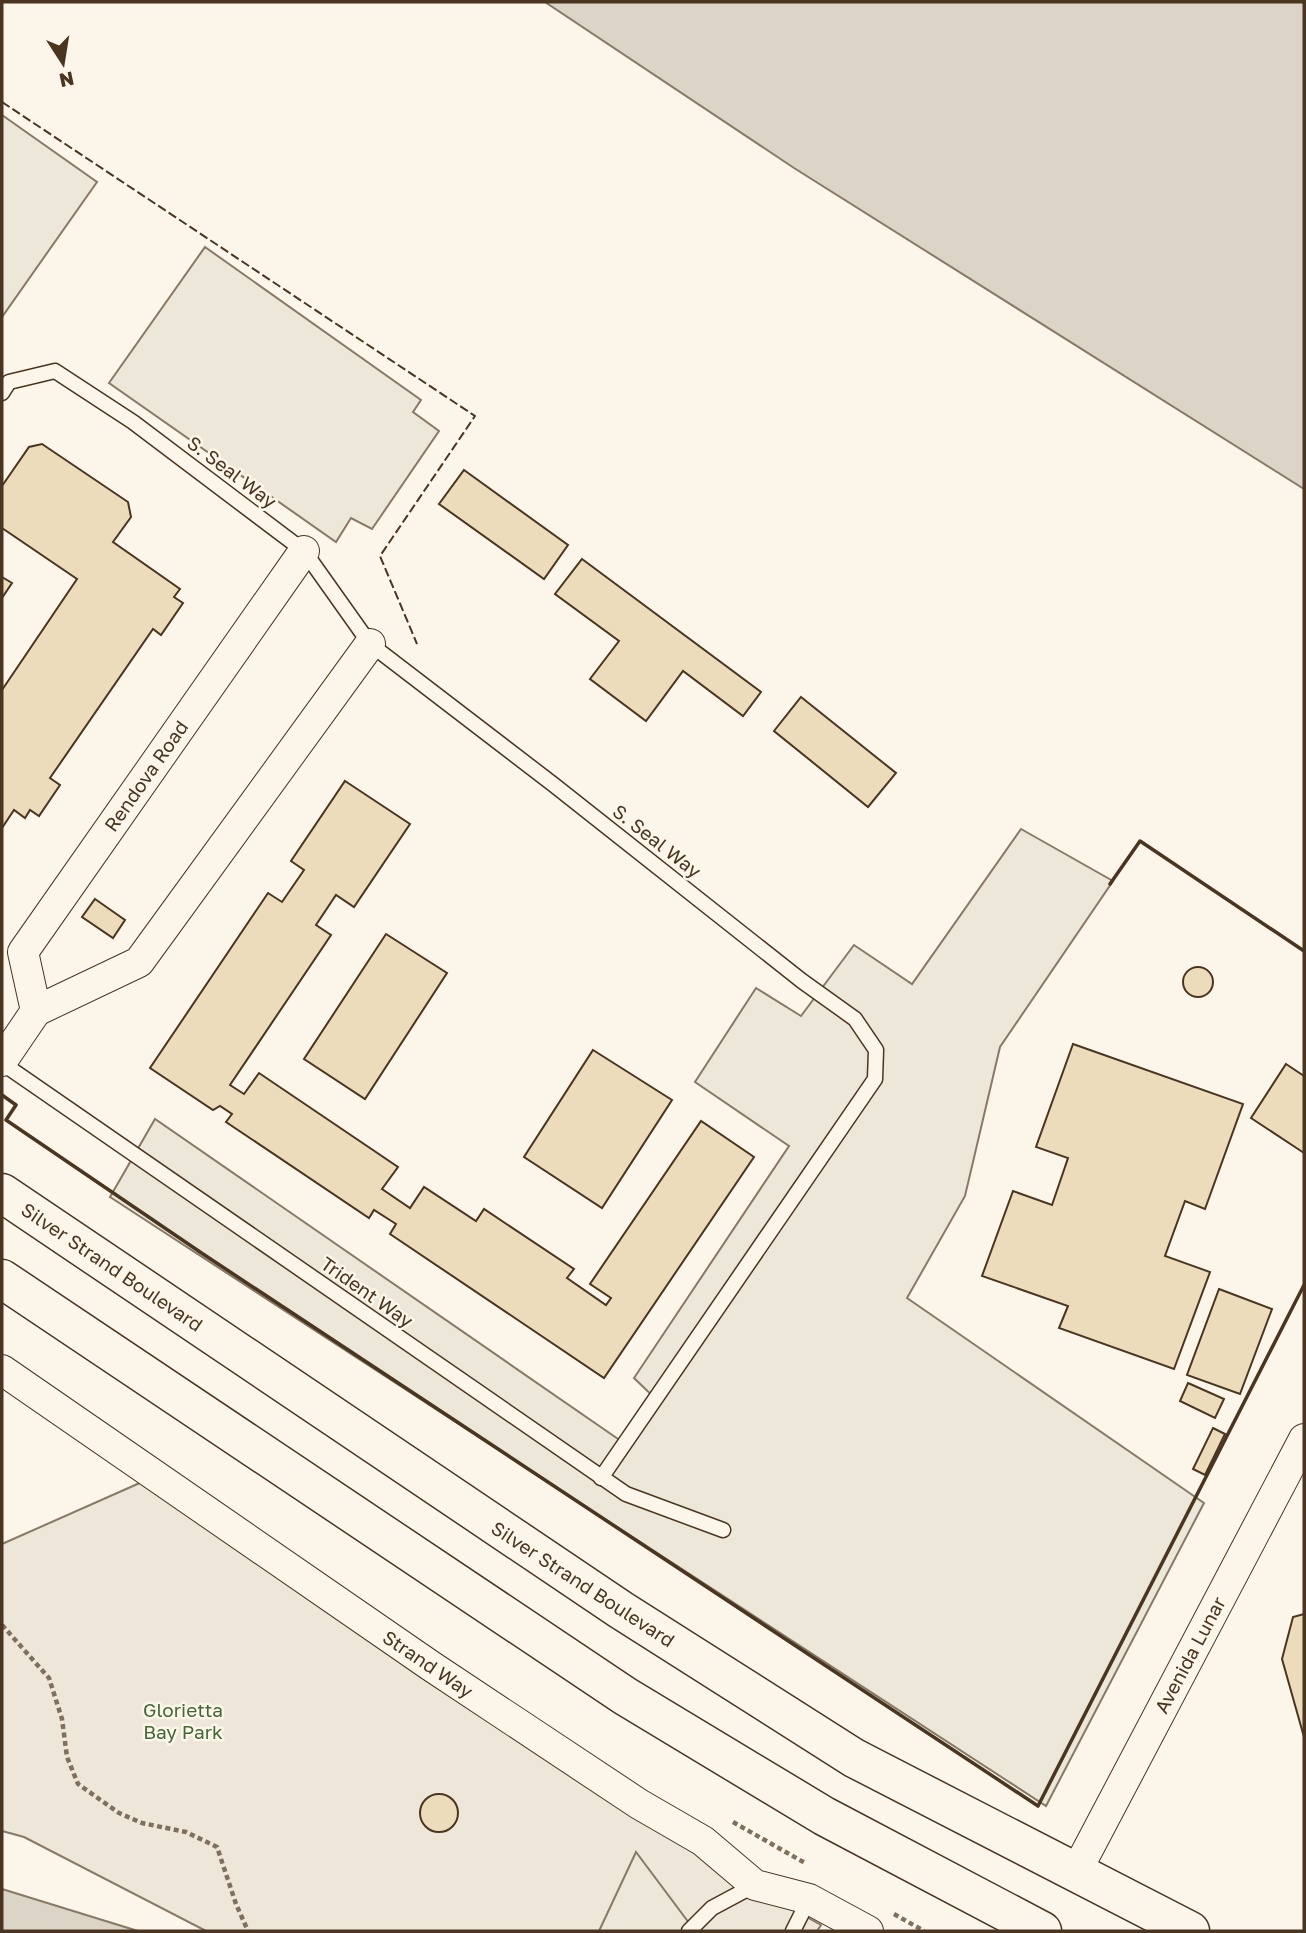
<svg xmlns="http://www.w3.org/2000/svg" width="1306" height="1933" font-family="'Golos Text',sans-serif">
<style>
.green{fill:#ede6d9;stroke:#887966;stroke-width:2}
.parking{fill:#ede7d9;stroke:#887966;stroke-width:2}
.water{fill:#dcd4c6;stroke:#887966;stroke-width:2}
.building{fill:#ecdcbc;stroke:#4a3520;stroke-width:2}
.lines{fill:none;stroke-linecap:round;stroke-linejoin:round}
.lane-casing{stroke:#4a3520;stroke-width:17}
.street-casing{stroke:#4a3520;stroke-width:32}
.highway-casing{stroke:#4a3520;stroke-width:41}
.path{stroke:#7f6f5c;stroke-width:4.5;stroke-dasharray:5 3.5;stroke-linecap:butt}
.lane{stroke:#fbf6e9;stroke-width:14}
.street{stroke:#fbf6e9;stroke-width:30}
.highway{stroke:#fbf6e9;stroke-width:38}
.fence{stroke:#4a3520;stroke-width:2;stroke-dasharray:9 3.5;stroke-linecap:butt}
.wall{stroke:#4a3520;stroke-width:3.5}
.labels{text-anchor:middle;stroke-width:5;stroke-linejoin:round;paint-order:stroke}
.street-label{font-size:19px;fill:#4a3520;stroke:#fbf6e9}
.park-label{font-size:19px;fill:#436837;stroke:#fbf6e9}
</style>
<rect width="100%" height="100%" fill="#fbf6e9"/>
<path class="green" d="M142,1482l579,387 100,56 -4,6h-611l-182,-94 -22,-6v-287z"/>
<g class="parking">
<path d="M2,115l95,67 -95,135z"/>
<path d="M205,247l216,153 -8,12 26,19 -67,98 -21,-11 -15,24 -227,-159z"/>
<path d="M1021,829l92,52 -113,166 -35,149 -58,102 297,205 -158,303 -936,-609 45,-78 466,322 38,-39 -25,-24 155,-232 -94,-64 61,-94 45,28 53,-71 58,39z"/>
<path d="M636,1852l59,79h-96z"/>
</g>
<g class="water">
<path d="M545,2h759v487l-510,-321z"/>
<path d="M2,1889l136,42h-136z"/>
</g>
<g class="building">
<path d="M42,444l86,58 3,15 -18,25 67,47 -6,8 9,6 -22,32 -8,-6 -103,149 10,7 -21,31 -9,-6 -5,8 -11,-8 -12,18v-138l75,-111 -75,-51v-42l27,-39z"/>
<path d="M464,470l104,75 -24,34 -105,-75z"/>
<path d="M582,559l179,133 -18,24 -60,-45 -37,50 -56,-42 29,-38 -64,-47z"/>
<path d="M2,577l10,6 -10,15z"/>
<path d="M801,697l95,76 -28,34 -94,-76z"/>
<path d="M345,781l65,43 -56,83 -18,-12 -20,30 15,10 -101,150 14,9 15,-21 139,94 -16,22 28,19 14,-21 52,34 8,-12 90,60 -7,9 39,27 5,-7 -21,-14 111,-163 53,36 -150,221 -214,-144 6,-10 -22,-14 -5,8 -143,-96 6,-8 -12,-8 -7,4 -63,-42 118,-175 14,9 22,-32 -13,-9z"/>
<path d="M95,899l30,21 -12,18 -31,-21z"/>
<path d="M386,934l61,39 -82,126 -61,-40z"/>
<circle cx="1198" cy="982" r="15"/>
<path d="M1073,1044l170,60 -38,105 -20,-8 -20,55 45,16 -36,97 -115,-41 9,-22 -86,-30 31,-85 39,14 16,-47 -32,-11z"/>
<path d="M593,1050l79,50 -70,108 -78,-51z"/>
<path d="M1286,1064l18,12v77l-53,-35z"/>
<path d="M1219,1289l53,20 -32,85 -53,-19z"/>
<path d="M1188,1383l36,16 -9,19 -35,-17z"/>
<path d="M1213,1428l12,6 -20,41 -12,-6z"/>
<path d="M1304,1614v123l-22,-78 11,-42z"/>
<circle cx="439" cy="1813" r="19"/>
</g>
<g class="lines">
<defs>
<g id="lane">
<path d="M2,393l7,-11 46,-11 78,51 171,129 66,93 184,141 248,196 53,38 21,31 -1,29 -274,399"/>
<path d="M2,1063l624,431 97,36"/>
<path d="M689,1931l23,-23 43,-23"/>
<path d="M793,1931l16,-32"/>
</g>
<g id="street">
<path d="M304,551l-281,401 13,59 103,-49 231,-318"/>
<path d="M2,1061l34,-50"/>
<path d="M2,1370l429,296 208,138 64,37 52,44 54,14 59,32"/>
<path d="M1076,1872l228,-433"/>
</g>
<g id="highway">
<path d="M2,1193l619,417 233,148 336,173"/>
<path d="M2,1279l623,417 199,120 218,115"/>
</g>
</defs>
<use href="#lane" class="lane-casing"/>
<use href="#street" class="street-casing"/>
<use href="#highway" class="highway-casing"/>
<g class="path">
<path d="M2,1625l47,53 13,41 5,38 11,27 41,29 23,10 44,9 31,15 19,57 12,27"/>
<path d="M733,1822l72,41"/>
<path d="M894,1914l30,17"/>
</g>
<use href="#lane" class="lane"/>
<use href="#street" class="street"/>
<use href="#highway" class="highway"/>
<path class="fence" d="M2,102l473,314 -95,140 37,88"/>
<g class="wall">
<path d="M1110,884l30,-43 164,110"/>
<path d="M2,1095l14,10 -10,15 197,134 835,552 266,-521"/>
</g>
</g>
<g class="labels">
<g class="street-label">
<text transform="translate(232 472) rotate(37)" y="7">S. Seal Way</text>
<text transform="translate(146 776) rotate(-55)" y="7">Rendova Road</text>
<text transform="translate(657 841) rotate(38)" y="7">S. Seal Way</text>
<text transform="translate(112 1267) rotate(34)" y="7">Silver Strand Boulevard</text>
<text transform="translate(367 1292) rotate(35)" y="7">Trident Way</text>
<text transform="translate(583 1584) rotate(33)" y="7">Silver Strand Boulevard</text>
<text transform="translate(1190 1655) rotate(-62)" y="7">Avenida Lunar</text>
<text transform="translate(428 1664) rotate(34)" y="7">Strand Way</text>
</g>
<g class="park-label">
<text x="183" y="1717">Glorietta<tspan x="183" dy="22">Bay Park</tspan></text>
</g>
</g>
<rect width="1306" height="1933" fill="none" stroke="#4a3520" stroke-width="7"/>
<g transform="translate(63 63) rotate(168)" stroke="#fbf6e9" stroke-width="5" paint-order="stroke">
<path d="M0-5L12 26L0 18L-12 26Z" fill="#4a3520"/>
<text y="-10" font-size="19" font-weight="bold" text-anchor="middle" fill="#4a3520">N</text>
</g>
</svg>
